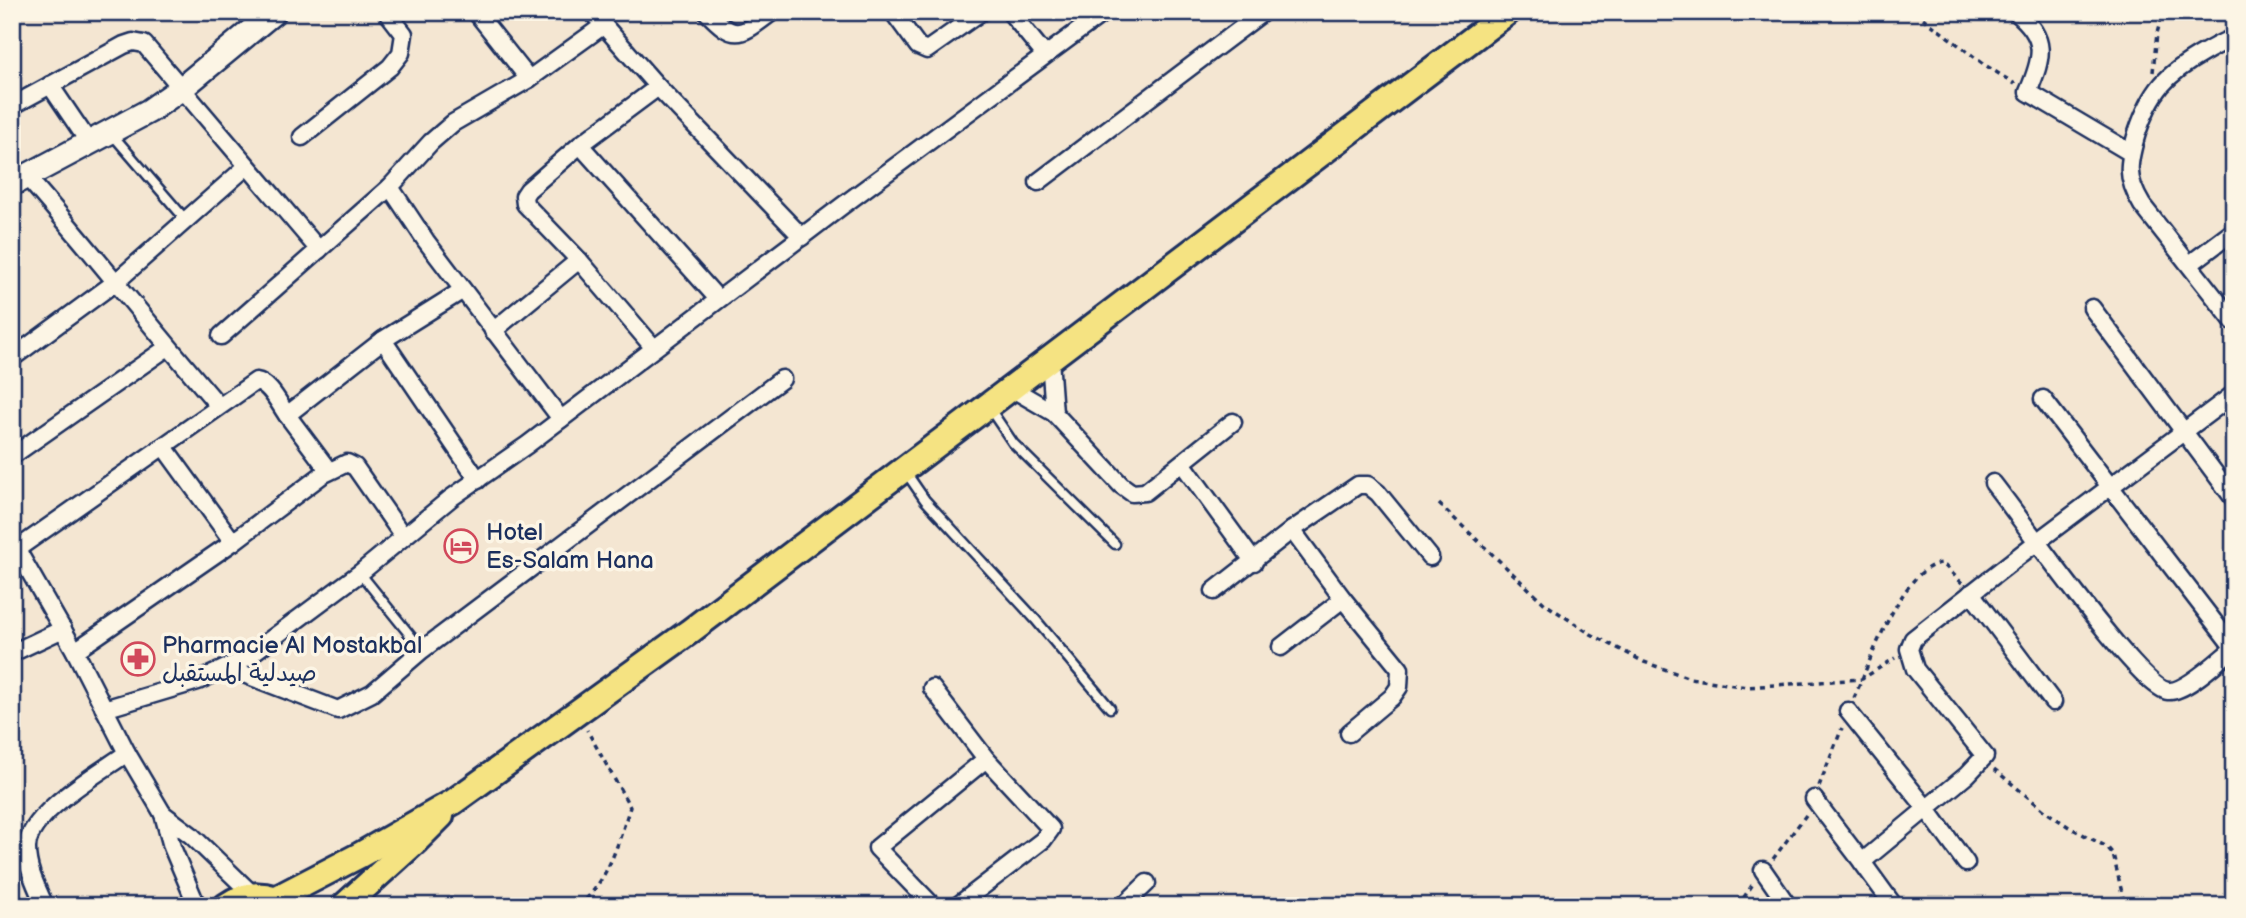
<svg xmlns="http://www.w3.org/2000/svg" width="2246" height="918" font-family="'Balsamiq Sans','Playpen Sans Arabic',sans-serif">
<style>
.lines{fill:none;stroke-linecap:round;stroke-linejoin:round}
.lane-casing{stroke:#1b2f5e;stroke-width:13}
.street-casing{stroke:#1b2f5e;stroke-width:21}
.secondary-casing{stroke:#1b2f5e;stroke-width:28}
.primary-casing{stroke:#1b2f5e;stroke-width:30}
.path{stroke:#1b2f5e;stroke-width:3.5;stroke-dasharray:5 5;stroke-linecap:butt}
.lane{stroke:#fcf5e5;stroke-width:8}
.street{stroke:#fcf5e5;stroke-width:16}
.secondary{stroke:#fcf5e5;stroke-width:23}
.primary{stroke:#f5e382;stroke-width:24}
.labels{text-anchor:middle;stroke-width:7;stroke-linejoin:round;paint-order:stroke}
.poi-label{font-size:24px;fill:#1b2f5e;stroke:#fcf5e5;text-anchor:start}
</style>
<rect width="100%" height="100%" fill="#f4e6d2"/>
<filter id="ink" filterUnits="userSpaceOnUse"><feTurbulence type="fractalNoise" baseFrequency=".0143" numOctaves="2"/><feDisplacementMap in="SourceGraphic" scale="14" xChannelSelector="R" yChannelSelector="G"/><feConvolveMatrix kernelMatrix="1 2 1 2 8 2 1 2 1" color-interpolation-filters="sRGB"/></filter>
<g filter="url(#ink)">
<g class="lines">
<defs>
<g id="lane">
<path d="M111,133l75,87"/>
<path d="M990,409l23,34 102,101"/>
<path d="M905,471l20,29 110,119 75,89"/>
<path d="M360,573l62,77"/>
</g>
<g id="street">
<path d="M476,12l53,67"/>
<path d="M592,12l66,75 144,150"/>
<path d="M707,12c29,31 34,23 65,0"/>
<path d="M893,12l25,34 9,4 54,-38"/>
<path d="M1010,12l35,43"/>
<path d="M2016,12c32,26 27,45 12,80l103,61"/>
<path d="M2234,38c-10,3 -20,9 -29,14 -39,22 -54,39 -68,81 -9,30 -12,44 5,72l92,117"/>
<path d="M50,85l40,59"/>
<path d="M12,106l112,-61 9,-3 11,2 175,206"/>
<path d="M302,137l88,-70 11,-14 3,-19 -17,-22"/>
<path d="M580,145l138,154"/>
<path d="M27,177c66,75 127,154 192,229"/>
<path d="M1038,182l225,-170"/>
<path d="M2190,264l44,-33"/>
<path d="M463,290l-80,50 95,140"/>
<path d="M2092,308l142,191"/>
<path d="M493,331l86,-71"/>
<path d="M221,336l169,-149"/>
<path d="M654,348l-75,-88 -54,-56 -1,-8 4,-6 52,-45 78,-58"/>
<path d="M12,358l105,-77 129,-114"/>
<path d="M1050,359l4,54"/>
<path d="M1011,388l43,25 67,72 11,8 13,-1 88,-70"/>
<path d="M561,419l-135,-178 -36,-54 41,-45 22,-19 76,-44 75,-54"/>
<path d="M164,447l69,95"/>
<path d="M12,456l156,-109"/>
<path d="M1182,463l72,99"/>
<path d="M329,471l-42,-56 96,-75"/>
<path d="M1993,483c25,31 146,205 175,208 17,2 52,-32 66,-43l-191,-249"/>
<path d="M1292,530l51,69 57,70 -1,18 -7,10 -43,36"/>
<path d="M12,541l63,110 52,102 36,61 9,33 25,59"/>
<path d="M17,549l239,-168c14,2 23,23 31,34"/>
<path d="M1214,591l78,-61 66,-45h10l10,8 52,64"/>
<path d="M1971,593l82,109"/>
<path d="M1281,647l62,-48"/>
<path d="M75,651l158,-109 89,-67 25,-12 8,4 48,69"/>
<path d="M12,653l51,-24"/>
<path d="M228,668l110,42 34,-17 50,-43 360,-271"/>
<path d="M932,688l55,72 64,69 -8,11 -86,66"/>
<path d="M104,709l94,-28 45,-21 117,-87 91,-75 76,-53 315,-239 262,-194"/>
<path d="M1848,711l78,97 40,55"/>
<path d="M1814,799l48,63"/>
<path d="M163,814l28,21 62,60"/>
<path d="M1763,870l25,36"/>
<path d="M45,906c-8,-18 -18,-37 -18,-57 -1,-35 74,-77 100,-96"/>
<path d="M933,906l-56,-58 109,-89"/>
<path d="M1123,906l24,-23"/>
<path d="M1894,906l-32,-44 105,-87 18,-19 -70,-87 -6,-20 4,-10 125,-98 196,-147"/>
</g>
<path id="secondary" d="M12,184l137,-73 33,-23 92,-76"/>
<g id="primary">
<path d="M277,898l83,-43 93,-53 236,-170 819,-620"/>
<path d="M226,906c21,-15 43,-13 63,-1"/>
<path d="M344,906l73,-66 24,-24"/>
</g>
</defs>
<use href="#lane" class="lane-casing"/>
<use href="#street" class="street-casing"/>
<use href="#secondary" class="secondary-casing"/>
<use href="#primary" class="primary-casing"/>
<g class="path">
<path d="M1915,12l70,53 30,19"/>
<path d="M2153,72l4,-39 6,-21"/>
<path d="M1439,504l106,100 46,30 53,28 46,16 56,9 116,-8 33,-21"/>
<path d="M1854,698c15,-33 48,-132 88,-135l20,20"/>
<path d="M1994,769l51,42 24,16 38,20 6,7 12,52"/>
<path d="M1819,786l23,-58"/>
<path d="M1773,859l33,-44"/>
<path d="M579,906c30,-27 39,-62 51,-99l-43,-77"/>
<path d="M1738,906l15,-22"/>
</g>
<use href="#lane" class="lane"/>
<use href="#street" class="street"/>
<use href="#secondary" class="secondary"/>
<use href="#primary" class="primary"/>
</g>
</g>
<defs>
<symbol id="hotel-ring" viewBox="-11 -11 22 22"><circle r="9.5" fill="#fcf5e5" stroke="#d1495b" stroke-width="1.5"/><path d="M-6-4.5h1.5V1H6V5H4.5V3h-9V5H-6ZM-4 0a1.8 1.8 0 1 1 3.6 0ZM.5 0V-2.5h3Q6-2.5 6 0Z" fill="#d1495b"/></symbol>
<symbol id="pharmacy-ring" viewBox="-11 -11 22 22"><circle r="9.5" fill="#fcf5e5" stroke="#d1495b" stroke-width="1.5"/><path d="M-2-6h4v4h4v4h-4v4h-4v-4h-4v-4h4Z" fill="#d1495b"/></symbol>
</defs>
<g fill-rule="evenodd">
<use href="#hotel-ring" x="442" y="527" width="38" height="38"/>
<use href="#pharmacy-ring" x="119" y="640" width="38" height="38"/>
</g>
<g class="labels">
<g class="poi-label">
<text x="486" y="540">Hotel<tspan x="486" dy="28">Es-Salam Hana</tspan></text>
<text x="162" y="653">Pharmacie Al Mostakbal<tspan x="162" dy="28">صيدلية المستقبل</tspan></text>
</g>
</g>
<rect width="2246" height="918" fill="none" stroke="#fcf5e5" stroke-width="42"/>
<rect x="21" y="21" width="2204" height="876" fill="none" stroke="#1b2f5e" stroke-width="2.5" filter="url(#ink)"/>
</svg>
